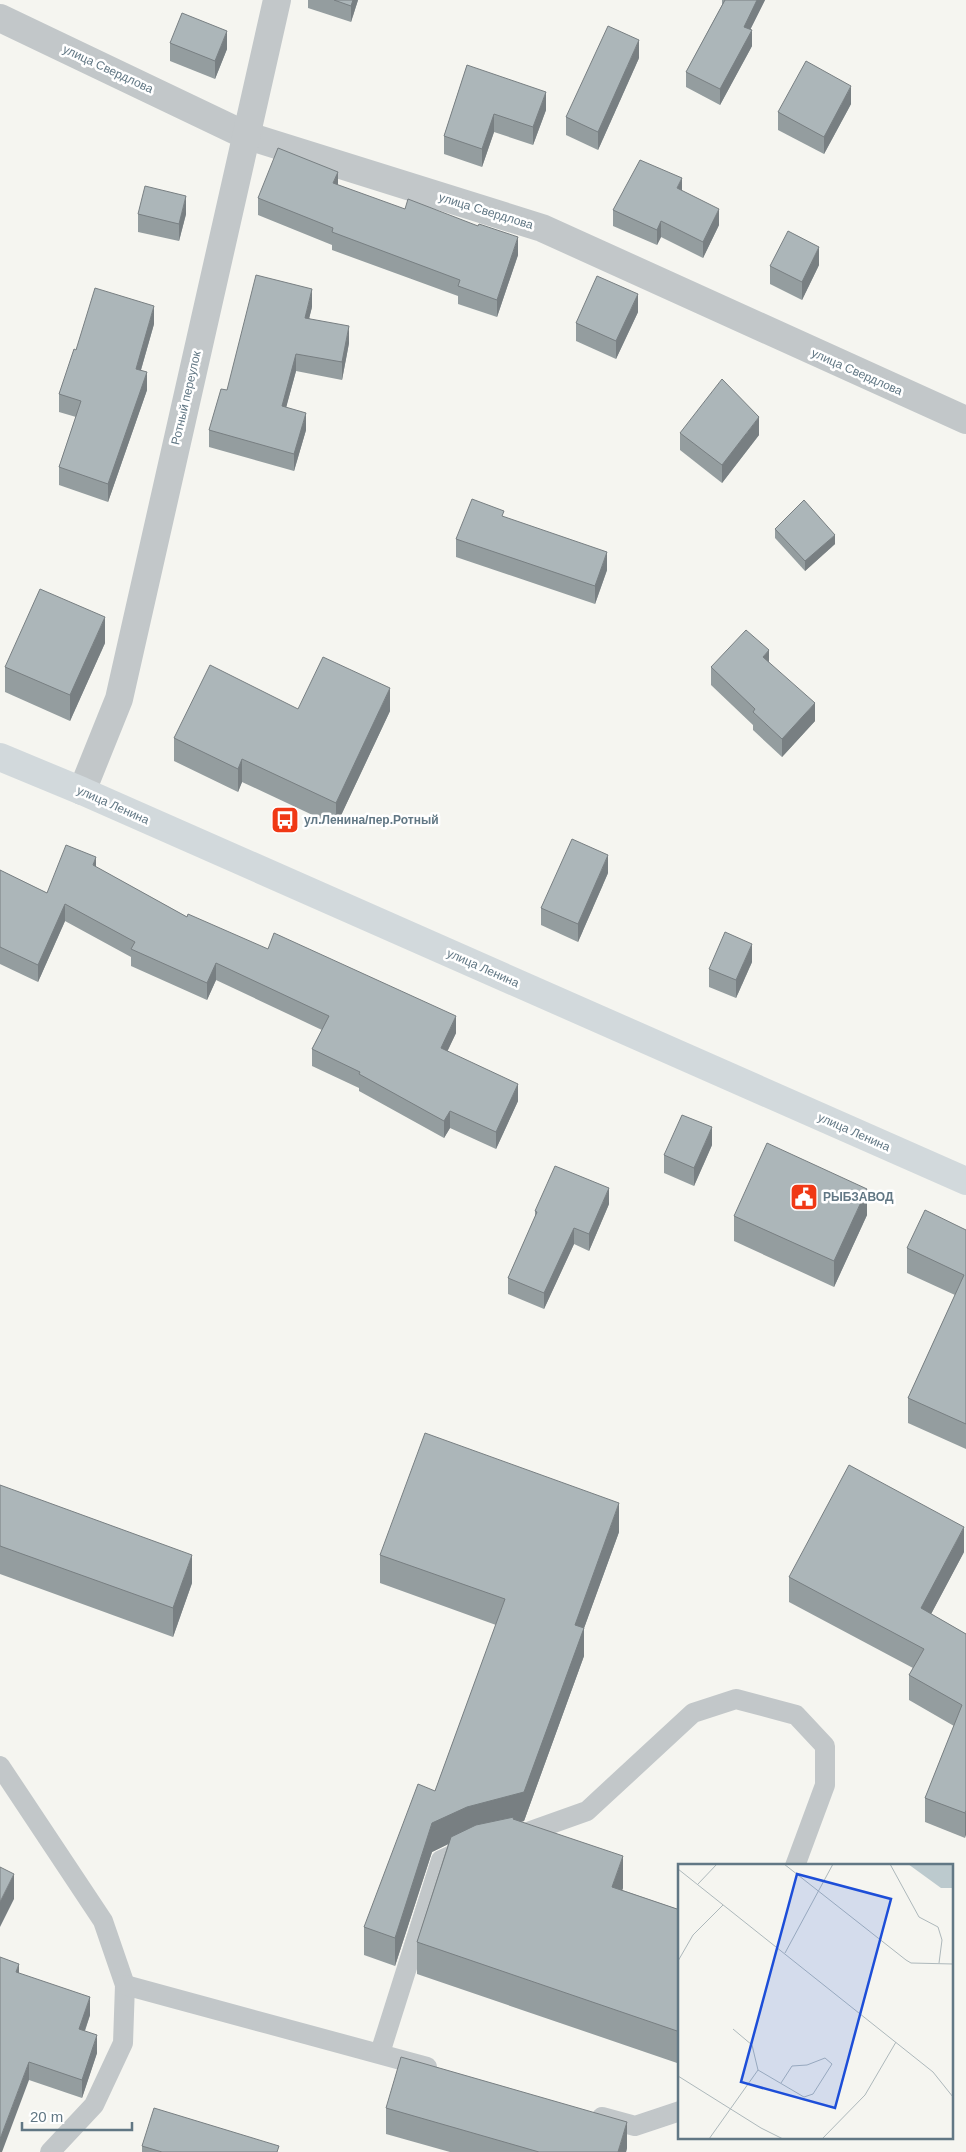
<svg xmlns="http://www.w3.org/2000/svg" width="966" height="2152" font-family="Helvetica,sans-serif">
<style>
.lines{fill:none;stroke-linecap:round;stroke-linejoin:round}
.service{stroke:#c2c7c9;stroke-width:20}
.minor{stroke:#c2c7c9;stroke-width:28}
.secondary{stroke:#d2d9dc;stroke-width:28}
.wall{fill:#949d9f}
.shaded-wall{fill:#787f82}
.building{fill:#acb6b9;stroke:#787f82}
.labels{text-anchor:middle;stroke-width:5;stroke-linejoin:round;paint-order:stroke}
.street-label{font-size:12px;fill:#617784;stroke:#fff}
.poi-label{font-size:12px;font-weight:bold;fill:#617784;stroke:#fff;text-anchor:start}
.inset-road{fill:none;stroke:#adb8bb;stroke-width:1}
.view{fill:#1d4ed8;fill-opacity:0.15;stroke:#1d4ed8;stroke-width:2.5}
.inset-edge{fill:none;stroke:#617784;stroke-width:2.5}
</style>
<rect width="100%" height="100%" fill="#f5f5f0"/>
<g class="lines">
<g class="service">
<path d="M0,1766l103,155 22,64 -2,58 -29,62 -44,47"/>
<path d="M514,1837l73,-26 106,-98 43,-14 60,16 29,31v39l-30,81"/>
<path d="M125,1985l302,82"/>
<path d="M380,2053l61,-193 26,-12"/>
<path d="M602,2117l33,9 45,-15"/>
</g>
<g class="minor">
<path d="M0,18l245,117 297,93 424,192"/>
<path d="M82,791l37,-92 158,-699"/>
</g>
<path class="secondary" d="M0,757l82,34 884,390"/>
</g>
<g class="wall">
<path d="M308,0h50l-7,22 -43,-14z"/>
<path d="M722,0h43l-15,30 2,16 -32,59 -34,-18v-15l36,-67z"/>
<path d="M170,43l57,6 -12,30 -45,-18z"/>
<path d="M639,58l-41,92 -32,-15v-18z"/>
<path d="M467,65l79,45 -13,35 -39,-13 -12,35 -38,-13v-18z"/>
<path d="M851,104l-27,50 -46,-24v-18z"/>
<path d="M338,185l180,70 -21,62 -39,-13v-8l-126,-46v-5l-74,-30v-17z"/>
<path d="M682,191l37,34 -16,33 -42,-21 -4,8 -44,-19v-16z"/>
<path d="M138,214h48l-7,27 -41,-9z"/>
<path d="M819,265l-17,35 -32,-16v-18z"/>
<path d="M312,307l-3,11 40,25 -7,37 -46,-9 -10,36 20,23 -12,41 -85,-24v-17l18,-40z"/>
<path d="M638,312l-22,47 -40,-18v-18z"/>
<path d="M154,324l-13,46 6,20 -39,112 -49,-17v-18l17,-50 -17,-5v-18l17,-44z"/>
<path d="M680,433l79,2 -37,48 -42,-33z"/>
<path d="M504,517l103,53 -12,34 -139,-47v-18z"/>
<path d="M775,529l60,15 -30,27 -30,-33z"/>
<path d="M105,643l-35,78 -65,-29v-25z"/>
<path d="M769,662l46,59 -33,36 -29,-27v-5l-42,-40v-18z"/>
<path d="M298,709l92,2 -54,115 -94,-44 -4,10 -64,-31v-23z"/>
<path d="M96,867l91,50 269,116 -9,18 71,50 -22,48 -46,-21 -6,10 -85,-47v-3l-47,-22v-17l10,-19 -106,-50 -9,20 -76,-34v-9l-66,-36 -27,61 -38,-18v-94l47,23z"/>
<path d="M608,873l-30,69 -37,-17v-17z"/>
<path d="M752,962l-16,36 -27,-11v-18z"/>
<path d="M712,1145l-18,41 -30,-13v-18z"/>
<path d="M609,1204l-20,47 -15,-7 -30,65 -36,-15v-16l27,-61v-6z"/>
<path d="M867,1215l-33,72 -100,-46v-25z"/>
<path d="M966,1230v219l-58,-26v-25l47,-103 -48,-22v-25z"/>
<path d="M0,1485l192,98 -19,54 -173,-63z"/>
<path d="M619,1532l-35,96v28l-60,165 -3,1 102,66 -1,2 58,20v154l-263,-90v-32l31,-98 -16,8 -37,114 -31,-11v-28l71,-136 61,-166 -116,-42v-28z"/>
<path d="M964,1552l-33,62 35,20 -1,204 -40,-16v-24l29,-72 -45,-26v-25l4,-7 -124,-66v-25z"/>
<path d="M19,1973l71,42 -5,16 12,22 -15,45 -53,-18z"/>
<path d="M386,2108l241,40 -1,4h-176l-64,-18z"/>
<path d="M142,2146l137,6h-137z"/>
</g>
<g class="shaded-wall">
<path d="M353,0h5l-7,22v-16z"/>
<path d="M757,0h8l-21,42v-15z"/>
<path d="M752,30v16l-32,59v-16z"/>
<path d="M227,31v18l-12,30v-18z"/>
<path d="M639,40v18l-41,92v-18z"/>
<path d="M851,86v18l-27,50v-17z"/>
<path d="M546,92v18l-13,35v-18z"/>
<path d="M494,114v18l-12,35v-18z"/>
<path d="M338,172v18l-5,-7z"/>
<path d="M682,178v16l-5,-6z"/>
<path d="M186,196v18l-7,27v-17z"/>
<path d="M719,209v16l-16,33v-16z"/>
<path d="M661,221v16l-4,8v-15z"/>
<path d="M518,237v18l-21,62v-17z"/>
<path d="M819,247v18l-17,35v-18z"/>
<path d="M312,289v18l-7,28v-17z"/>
<path d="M638,294v18l-22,47v-18z"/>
<path d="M154,306v18l-18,63v-18z"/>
<path d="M349,326v17l-7,37v-18z"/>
<path d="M296,354v17l-14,52v-17z"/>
<path d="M147,372v18l-39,112v-18z"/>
<path d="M306,413v17l-12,41v-17z"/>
<path d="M759,417v18l-37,48v-18z"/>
<path d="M835,535v9l-30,27v-10z"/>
<path d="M607,552v18l-12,34v-18z"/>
<path d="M105,617v26l-35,78v-26z"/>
<path d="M769,650v18l-6,-11z"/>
<path d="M390,688v23l-54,115v-23z"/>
<path d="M815,703v18l-33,36v-18z"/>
<path d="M242,759v23l-4,10v-23z"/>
<path d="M608,855v18l-30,69v-18z"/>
<path d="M96,857v17l-3,-9z"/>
<path d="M65,904v17l-27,61v-17z"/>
<path d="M752,944v18l-16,36v-18z"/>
<path d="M216,963v17l-9,20v-17z"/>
<path d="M456,1016v17l-15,32v-17z"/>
<path d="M518,1084v17l-22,48v-17z"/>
<path d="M450,1111v17l-6,10v-17z"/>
<path d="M712,1127v18l-18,41v-18z"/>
<path d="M609,1188v16l-20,47v-17z"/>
<path d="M867,1189v26l-33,72v-26z"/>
<path d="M574,1228v16l-30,65v-16z"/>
<path d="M619,1503v29l-44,121v-28z"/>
<path d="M964,1527v25l-43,81v-25z"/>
<path d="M192,1555v28l-19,54v-29z"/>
<path d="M584,1628v28l-60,165 -57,14 -35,17 -37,114v-28l37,-115z"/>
<path d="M966,1810v25l-1,3v-25z"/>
<path d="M623,1856v32l-11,31v-32z"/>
<path d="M14,1874v25l-14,28v-25z"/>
<path d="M19,1964v18l-3,-10z"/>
<path d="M90,1997v18l-11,32v-18z"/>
<path d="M97,2035v18l-15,45v-18z"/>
<path d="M29,2062v18l-27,72h-2v-13z"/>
<path d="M627,2122v26l-1,4h-8z"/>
</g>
<g class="building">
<path d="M334,0h19l-2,6z"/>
<path d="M725,0h32l-13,27 8,3 -32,59 -34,-17z"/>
<path d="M182,13l45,18 -12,30 -45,-18z"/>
<path d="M608,26l31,14 -41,92 -32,-15z"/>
<path d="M806,61l45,25 -27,51 -46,-25z"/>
<path d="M467,65l79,27 -13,35 -39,-13 -12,35 -38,-13z"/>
<path d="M278,148l60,24 -5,11 72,26 3,-10 70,27 1,-2 39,13 -21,63 -39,-14 2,-6 -128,-48 1,-4 -75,-30z"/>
<path d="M640,160l42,18 -5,10 42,21 -16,33 -42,-21 -4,9 -44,-20z"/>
<path d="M145,186l41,10 -7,28 -41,-10z"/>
<path d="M788,231l31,16 -17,35 -32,-16z"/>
<path d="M256,275l56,14 -7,29 44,8 -7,36 -46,-8 -14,52 24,7 -12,41 -85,-24 12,-41 6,1z"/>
<path d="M597,276l41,18 -22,47 -40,-18z"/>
<path d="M95,288l59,18 -18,63 11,3 -39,112 -49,-17 22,-66 -22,-7 15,-45 2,1z"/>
<path d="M722,379l37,38 -37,48 -42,-32z"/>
<path d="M472,499l32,12 -2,5 105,36 -12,34 -139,-47z"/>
<path d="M804,500l31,35 -30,26 -30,-32z"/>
<path d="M40,589l65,28 -35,78 -65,-28z"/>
<path d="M746,630l23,20 -6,7 52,46 -33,36 -29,-27 2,-3 -44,-42z"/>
<path d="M323,657l67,31 -54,115 -94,-44 -4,10 -64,-31 36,-73 88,44z"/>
<path d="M572,839l36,16 -30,69 -37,-16z"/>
<path d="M66,845l30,12 -3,8 94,52 1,-3 80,35 6,-16 182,83 -15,32 77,36 -22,48 -46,-21 -6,10 -85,-47 1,-2 -48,-23 17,-33 -113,-53 -9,20 -76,-34 4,-7 -70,-38 -27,61 -38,-18v-77l47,23z"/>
<path d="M725,932l27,12 -16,36 -27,-11z"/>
<path d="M682,1115l30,12 -18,41 -30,-13z"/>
<path d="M767,1143l100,46 -33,72 -100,-45z"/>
<path d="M555,1166l54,22 -20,46 -15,-6 -30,65 -36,-15 29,-66 -2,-1z"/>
<path d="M925,1210l41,20v194l-58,-26 56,-123 -57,-27z"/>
<path d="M425,1433l194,70 -44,122 9,3 -60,164 -57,15 -35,16 -37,115 -31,-11 54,-143 17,7 70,-192 -125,-44z"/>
<path d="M849,1465l115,62 -43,81 45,26v176l-1,3 -40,-15 37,-93 -53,-30 15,-26 -135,-72z"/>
<path d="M0,1485l192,70 -19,53 -173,-62z"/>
<path d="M514,1817l-1,2 110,37 -11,31 68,23v122l-263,-90 34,-105 25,-12z"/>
<path d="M0,1867l14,7 -14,28z"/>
<path d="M0,1957l19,7 -3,8 74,25 -11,32 18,6 -15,45 -53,-18 -29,77z"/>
<path d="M401,2057l226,65 -9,30h-79l-153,-44z"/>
<path d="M154,2108l125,38 -2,6h-115l-20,-6z"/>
</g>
<defs>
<symbol id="bus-square" viewBox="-11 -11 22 22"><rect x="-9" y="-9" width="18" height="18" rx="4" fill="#f03815" stroke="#fff"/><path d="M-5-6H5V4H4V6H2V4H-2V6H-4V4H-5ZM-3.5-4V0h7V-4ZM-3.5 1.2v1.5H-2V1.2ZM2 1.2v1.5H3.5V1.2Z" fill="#fff"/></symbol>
<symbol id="civic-square" viewBox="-11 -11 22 22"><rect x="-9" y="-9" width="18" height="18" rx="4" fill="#f03815" stroke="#fff"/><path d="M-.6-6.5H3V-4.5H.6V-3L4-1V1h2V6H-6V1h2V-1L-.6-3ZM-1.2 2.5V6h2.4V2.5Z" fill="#fff"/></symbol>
</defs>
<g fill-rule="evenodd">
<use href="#bus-square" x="269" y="804" width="32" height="32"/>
<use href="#civic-square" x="788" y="1181" width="32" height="32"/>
</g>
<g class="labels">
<g class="street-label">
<text transform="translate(108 69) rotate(25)" y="4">улица Свердлова</text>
<text transform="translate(486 211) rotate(17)" y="4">улица Свердлова</text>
<text transform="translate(857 372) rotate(24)" y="4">улица Свердлова</text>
<text transform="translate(186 398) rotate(-77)" y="4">Ротный переулок</text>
<text transform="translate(113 805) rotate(24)" y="4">улица Ленина</text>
<text transform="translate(483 968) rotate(24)" y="4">улица Ленина</text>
<text transform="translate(854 1132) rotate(24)" y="4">улица Ленина</text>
</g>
<g class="poi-label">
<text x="304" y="824">ул.Ленина/пер.Ротный</text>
<text x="823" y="1201">РЫБЗАВОД</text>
</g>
</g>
<g transform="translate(678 1864)">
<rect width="275" height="275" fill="#f5f5f0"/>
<path d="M230,0h45v24h-12z" fill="#bccace"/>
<path class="inset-road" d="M106,0l122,96 5,3 42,1M212,0l29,53 19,10 4,13 -3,23M0,5l255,203 20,25M20,20l19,-20M107,89l48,-89M0,97l15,-26 30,-30M80,206l46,27 9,-3 19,-30 -7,-6 -18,7 -15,1 -11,17M0,212l83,52 22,11M31,275l49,-69 -6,-25 -19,-16M144,275l43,-44 31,-53"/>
<path class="view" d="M119,10l94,25 -56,209 -94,-26z"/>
<rect width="275" height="275" class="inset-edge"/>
</g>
<path d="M22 2122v8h110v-8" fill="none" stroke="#617784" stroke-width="2.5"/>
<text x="30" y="2122" font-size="15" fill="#617784" stroke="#ffffff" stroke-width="4" paint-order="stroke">20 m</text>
</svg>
